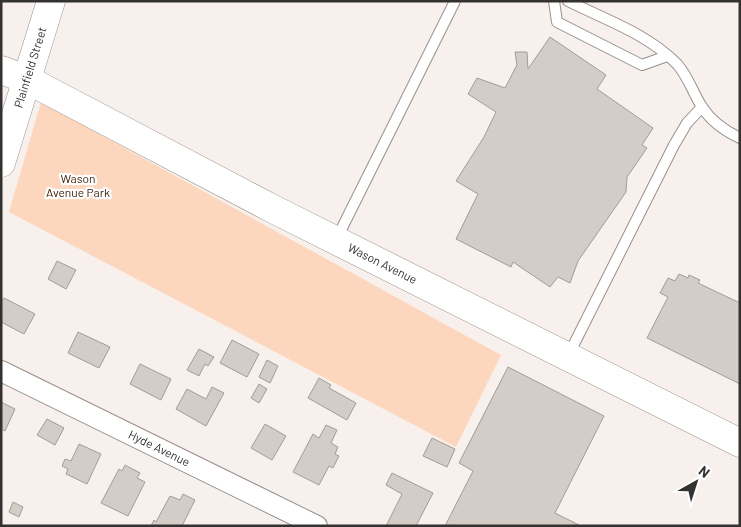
<svg xmlns="http://www.w3.org/2000/svg" width="741" height="527" font-family="Barlow,sans-serif">
<style>
.green{fill:#fdd7bd}
.building{fill:#d3ccc7;stroke:#a29c97}
.lines{fill:none;stroke-linecap:round;stroke-linejoin:round}
.lane-casing{stroke:#97908c;stroke-width:12}
.street-casing{stroke:#97908c;stroke-width:22}
.secondary-casing{stroke:#97908c;stroke-width:29}
.lane{stroke:#fff;stroke-width:10}
.street{stroke:#fff;stroke-width:20}
.secondary{stroke:#fff;stroke-width:28}
.labels{text-anchor:middle;stroke-width:4.5;stroke-linejoin:round;paint-order:stroke}
.street-label{font-size:12px;fill:#343230;stroke:#fff}
.park-label{font-size:12px;fill:#40250f;stroke:#fff}
</style>
<rect width="100%" height="100%" fill="#f8f0ec"/>
<path class="green" d="M41,102l460,253 -45,92 -447,-235z"/>
<g class="building">
<path d="M550,37l56,38 -9,14 56,39 -11,17 5,3 -20,29 -1,15 -48,69 -8,22 -12,-6 -8,10 -37,-25 -2,5 -55,-28 22,-45 -22,-13 28,-44 12,-25 -28,-18 9,-16 28,10 12,-23 -2,-13h12l1,17z"/>
<path d="M57,261l19,9 -10,19 -18,-10z"/>
<path d="M679,274l9,4 1,-3 11,5 -2,3 42,20v81l-93,-46 21,-41 -8,-4 8,-15 7,3z"/>
<path d="M4,298l31,16 -11,20 -23,-12v-20z"/>
<path d="M78,332l32,15 -11,21 -31,-15z"/>
<path d="M232,340l27,14 -12,23 -27,-14z"/>
<path d="M199,349l15,8 -6,9 -3,-2 -6,12 -12,-6z"/>
<path d="M267,360l11,6 -8,17 -11,-6z"/>
<path d="M140,364l31,15 -10,21 -31,-16z"/>
<path d="M508,367l96,49 -49,97 26,13h-136l28,-55 -14,-8z"/>
<path d="M319,378l12,7 -2,3 27,15 -9,17 -39,-22z"/>
<path d="M259,384l8,5 -8,14 -8,-5z"/>
<path d="M212,387l12,6 -18,33 -30,-17 11,-20 19,10z"/>
<path d="M1,402l14,7 -10,22 -4,-2z"/>
<path d="M47,419l17,9 -9,17 -18,-10z"/>
<path d="M265,424l21,12 -14,24 -21,-12z"/>
<path d="M326,425l11,5 -6,13 7,4 -3,7 4,2 -6,12 -4,-2 -10,19 -26,-13 20,-38 6,4z"/>
<path d="M432,438l23,11 -8,18 -24,-11z"/>
<path d="M79,444l22,10 -14,30 -21,-10 2,-5 -6,-3 3,-7 6,2z"/>
<path d="M125,465l15,8 -3,5 8,4 -17,34 -27,-13 18,-34 3,2z"/>
<path d="M392,473l41,20 -17,33h-30l16,-32 -16,-9z"/>
<path d="M183,494l12,6 -13,26h-31l3,-6 2,2 14,-26 10,4z"/>
<path d="M13,502l10,5 -4,10 -10,-5z"/>
</g>
<g class="lines">
<defs>
<g id="lane">
<path d="M554,1l3,21 85,43 25,-9"/>
<path d="M568,1c36,18 80,33 109,63 11,12 16,29 25,43 9,14 23,24 38,31"/>
<path d="M336,240l119,-239"/>
<path d="M568,356l106,-211 13,-22 15,-16"/>
</g>
<g id="street">
<path id="s1" d="M1,371l316,155"/>
</g>
<g id="secondary">
<path id="s2" d="M1,70l25,9 247,130 467,234"/>
<path id="s3" d="M1,163l50,-162"/>
</g>
</defs>
<use href="#lane" class="lane-casing"/>
<use href="#street" class="street-casing"/>
<use href="#secondary" class="secondary-casing"/>
<use href="#lane" class="lane"/>
<use href="#street" class="street"/>
<use href="#secondary" class="secondary"/>
</g>
<g class="labels">
<g class="street-label">
<text dy="4" stroke="none"><textPath href="#s3" startOffset="100">Plainfield Street</textPath></text>
<text dy="4" stroke="none"><textPath href="#s2" startOffset="428">Wason Avenue</textPath></text>
<text dy="4" stroke="none"><textPath href="#s1" startOffset="176">Hyde Avenue</textPath></text>
</g>
<g class="park-label">
<text x="78" y="183">Wason<tspan x="78" dy="14">Avenue Park</tspan></text>
</g>
</g>
<rect width="741" height="527" fill="none" stroke="#343230" stroke-width="5"/>
<g transform="translate(696 482) rotate(39)" stroke="#ffffff" stroke-width="4" paint-order="stroke">
<path d="M0-4L9 19L0 12L-9 19Z" fill="#343230"/>
<text y="-8" font-size="14" font-weight="bold" text-anchor="middle" fill="#343230">N</text>
</g>
</svg>
